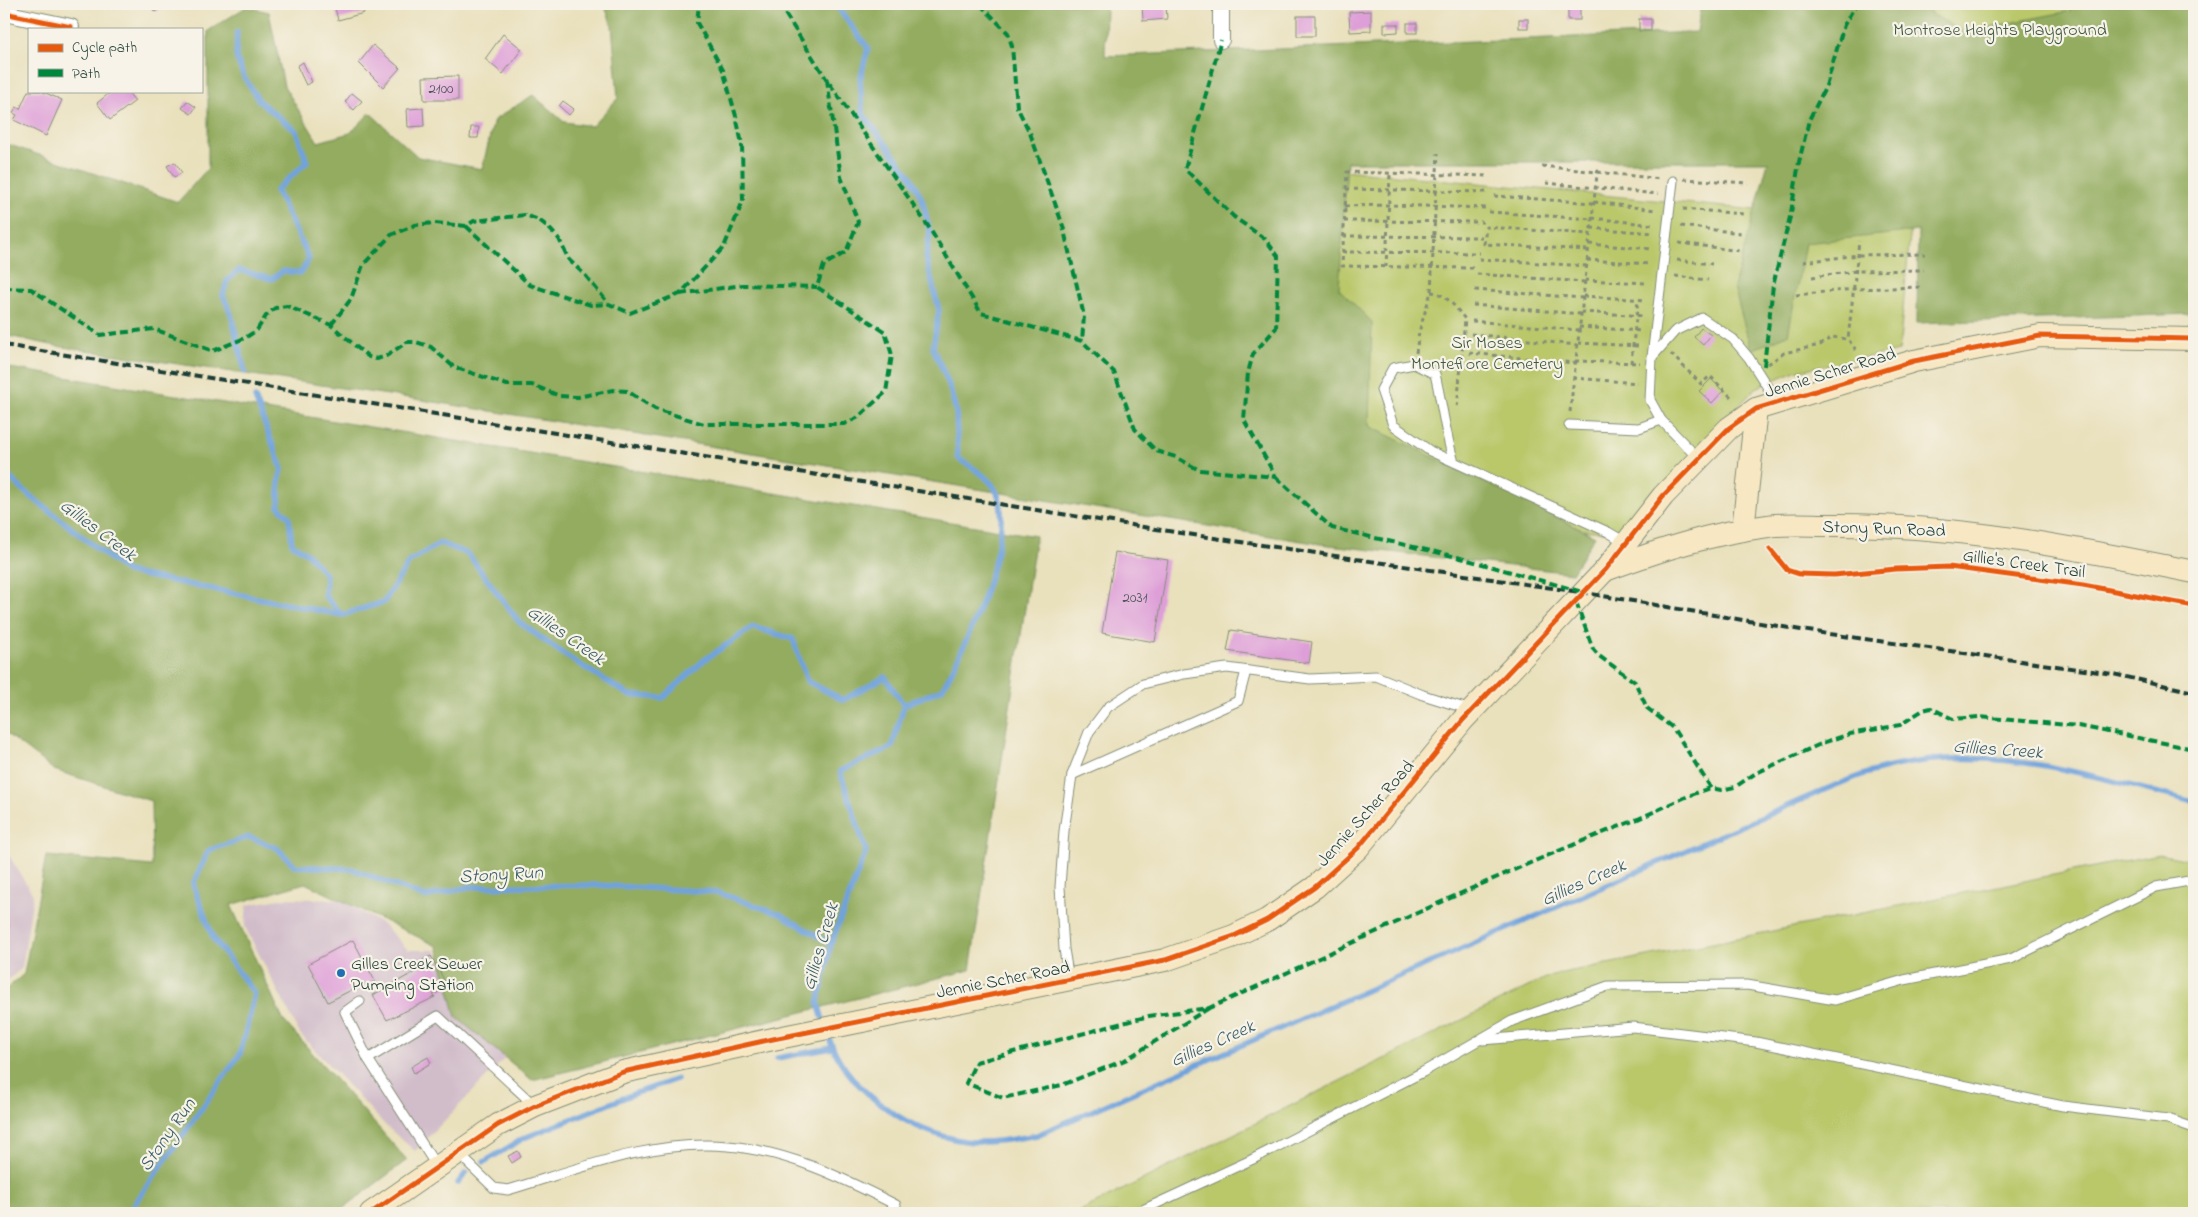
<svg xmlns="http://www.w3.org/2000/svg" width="2198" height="1217" font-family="'Indie Flower',sans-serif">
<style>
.industrial{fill:#d1bdca}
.green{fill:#bac86a;stroke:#6c824f}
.forest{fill:#93ac5e;stroke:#597449}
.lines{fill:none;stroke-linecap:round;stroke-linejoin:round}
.stream{stroke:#71a3dc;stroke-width:5.5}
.building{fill:#de9ed8}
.lane-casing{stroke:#848e78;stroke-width:11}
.street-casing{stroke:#848e78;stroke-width:18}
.secondary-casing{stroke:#848e78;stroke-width:24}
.path{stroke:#848e78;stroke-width:3;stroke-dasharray:4 4;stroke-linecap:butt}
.lane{stroke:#fff;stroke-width:9}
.street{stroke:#fff;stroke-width:16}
.secondary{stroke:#f7e8c3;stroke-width:22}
.rail{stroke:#1f3d34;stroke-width:4;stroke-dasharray:8 4;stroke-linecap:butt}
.quiet{stroke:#00873e;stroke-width:4;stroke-dasharray:8 4;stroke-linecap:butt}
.cycleway-casing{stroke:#f7f3e8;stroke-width:8}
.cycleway{stroke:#e8590c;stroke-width:5}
.poi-dot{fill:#1f6fb2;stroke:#f7f3e8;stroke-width:2}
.labels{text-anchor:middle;stroke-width:4.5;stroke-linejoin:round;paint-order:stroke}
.number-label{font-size:15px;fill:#4f555d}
.park-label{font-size:18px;fill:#3e593f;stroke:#f7f3e8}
.street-label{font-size:18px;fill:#1f3d34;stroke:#f7f3e8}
.poi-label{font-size:18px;fill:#1f3d34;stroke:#f7f3e8;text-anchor:start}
.water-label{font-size:19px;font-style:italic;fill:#385c66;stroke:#f7f3e8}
</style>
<rect width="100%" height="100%" fill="#f7f3e8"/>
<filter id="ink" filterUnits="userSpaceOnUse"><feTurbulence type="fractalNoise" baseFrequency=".02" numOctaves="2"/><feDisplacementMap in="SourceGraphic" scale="10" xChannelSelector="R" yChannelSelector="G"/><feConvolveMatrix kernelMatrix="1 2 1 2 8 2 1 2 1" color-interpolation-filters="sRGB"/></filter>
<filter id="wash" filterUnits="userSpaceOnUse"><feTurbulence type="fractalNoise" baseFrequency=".0096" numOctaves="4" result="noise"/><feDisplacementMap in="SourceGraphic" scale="20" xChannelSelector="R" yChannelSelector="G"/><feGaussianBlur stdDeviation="1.12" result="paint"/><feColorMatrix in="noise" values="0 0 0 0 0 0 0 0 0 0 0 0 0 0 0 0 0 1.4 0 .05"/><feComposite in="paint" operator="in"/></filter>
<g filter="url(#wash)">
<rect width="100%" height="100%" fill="#e9e0bc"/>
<g class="industrial">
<path d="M4,847l29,48 -11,73 -18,15z"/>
<path d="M285,898l56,2 43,25 24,25h27l36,73 34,35 -90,93 -29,-25 -86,-92 -55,-107 2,-22z"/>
</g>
<g class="green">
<path d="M1890,4h220l-219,50z"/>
<path d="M1323,168l588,57 -12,126 -104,20 -39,17 -63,65 -68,81 -332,-32z"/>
<path d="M2159,854l35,7v352h-1118l476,-238z"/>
</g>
<g class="forest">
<path d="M604,4h502l-1,52 592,-24 4,-28h228l1,9 34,19 106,-21 1,-7h123v310l-277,9 1,-92 -113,12 -17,92 -37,15 -17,-63 34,-125h-421l-8,127 33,33 -3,104 226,110 -23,37 -252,-29 -911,-146 -353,-52 -52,-11v-192l174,59 30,-34v-137l38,-24 23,5 15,74 34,56 32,-9 20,-20 48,44 64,12 12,-49 39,-25 31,27 28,4 26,-28 -6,-73z"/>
<path d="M4,367l1032,169 -66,434 -438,110 -76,-63 -19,-71 -132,-63 -74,22 52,115 124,140 -70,53h-333v-222l20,-17 22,-118 106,10 -1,-65 -97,-31 -50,-38z"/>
</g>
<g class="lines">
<g class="stream">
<path d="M835,4l33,44 -8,32 3,34 48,63 11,22 8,33 -4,26 13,52 -6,38 15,34 8,29 2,47c16,11 35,20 41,40 13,43 -34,153 -57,191l-38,16"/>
<path d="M237,32l-1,25 8,20 16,25 36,29 11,31 -31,28 33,68 -8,15 -18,-2 -11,8 -33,-9 -12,11 -4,14 8,19 14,58"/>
<path d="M255,398l27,71 -3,11v27l10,10 3,27 16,10 18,21 -1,21 17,19"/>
<path d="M4,472l20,19 103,81 215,43 42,-13 25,-40 31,-19 28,11 51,68 47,34 63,39 34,3 41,-38 49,-33 40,12 14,42 36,19 42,-23 19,28 -12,42 -52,24 26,80 -35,93 -13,59 6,20"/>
<path d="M827,1032c17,57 81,100 138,109 24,3 49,-2 72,-6l716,-314c36,-15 72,-33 109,-46 115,-39 220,-1 332,27"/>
<path d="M777,1058l55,-10"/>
<path d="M484,1162l40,-24 112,-45 41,-14"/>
<path d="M458,1183l8,-10"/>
<path d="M128,1213l112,-159 15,-60 -42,-56 -20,-54 16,-34 40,-13 28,11 18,18 57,3 73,28 44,-10 127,-2 120,7 64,22 51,30"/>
</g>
</g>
<g id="blocks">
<g class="building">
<path d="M149,4h17l-11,8z"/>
<path d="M334,4h28l2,9 -26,7z"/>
<path d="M1142,4h24l1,15 -24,2z"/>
<rect x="1568" y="4" width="12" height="16"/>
<path d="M1371,11v20l-21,1 -1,-20z"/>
<rect x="1297" y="16" width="18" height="20"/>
<rect x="1519" y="19" width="9" height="9"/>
<rect x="1639" y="19" width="12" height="12"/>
<rect x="1407" y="23" width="10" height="10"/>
<path d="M1384,24h14v8l-14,1z"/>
<path d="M503,34l19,15 -19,25 -18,-15z"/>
<path d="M373,45l27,23 -17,19 -24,-24z"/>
<path d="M303,62l9,20 -6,3 -9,-19z"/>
<path d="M458,76v24h-34l-1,-23z"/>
<path d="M28,91h13l21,9 -16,36 -32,-16 3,-5 -4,-2 3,-6 4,2z"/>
<path d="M112,91h15l8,10 -25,19 -13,-17z"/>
<path d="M352,93l10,8 -8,9 -9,-8z"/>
<path d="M187,101l9,6 -5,7 -9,-6z"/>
<path d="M563,101l11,8 -5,6 -10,-9z"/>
<path d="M423,108l1,18 -16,1 -1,-18z"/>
<path d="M471,127h8l-1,11h-8z"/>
<path d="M175,162l7,11 -8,4 -7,-11z"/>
<path d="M1701,328l10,7 -8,10 -9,-8z"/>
<path d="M1711,379l12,12 -11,12 -13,-12z"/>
<path d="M1115,552l53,8 -13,82 -53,-9z"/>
<path d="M1231,630l81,12 -3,21 -82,-12z"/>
<path d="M4,904l5,22 -5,24z"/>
<path d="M353,940l22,41 -9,5 -1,-3 -37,19 -20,-38z"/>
<path d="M431,956l17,31 -15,8 2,2 -48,23 -14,-25 47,-26 -3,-6z"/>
<path d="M428,1057l3,6 -17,10 -3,-6z"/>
<path d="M518,1151l3,6 -9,6 -4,-7z"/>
</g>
</g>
</g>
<g filter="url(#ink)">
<use href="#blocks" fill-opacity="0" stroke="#848e78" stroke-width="1"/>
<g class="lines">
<defs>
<g id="lane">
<path d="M1652,357l21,-176"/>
<path d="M1569,425l70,3 22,-8"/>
<path d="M1698,458l-37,-38 -11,-20 2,-43 23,-26 27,-13 31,21 16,19 28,44"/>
<path d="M1454,462c-9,-29 -12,-59 -19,-88l-21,-10 -21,4 -12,22 12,35 37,26 24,11 154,70 17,10"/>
<path d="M1072,775l166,-74 8,-30"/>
<path d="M1069,980l-5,-31 -4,-62 4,-56 8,-56 17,-43 19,-25 35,-23 41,-10 43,-6 83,11 66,-3 47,19 48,15"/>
<path d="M360,1001l-15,11 23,47 69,108"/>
<path d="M1483,1040l150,-13 123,15 307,64 105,13 26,9"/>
<path d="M368,1059l70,-43 97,90"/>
<path d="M459,1154l35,34 14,2c70,-21 146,-51 220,-44 60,5 115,32 168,59"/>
<path d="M1136,1213l115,-53 172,-88 89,-51 96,-35 139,-1 88,15 69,-20 107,-21 145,-72 38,-7"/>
</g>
<g id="street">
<path d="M1221,4v36"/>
<path d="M4,13l67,14"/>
</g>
<g id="secondary">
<path d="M1743,530l13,-121"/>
<path d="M1608,569c52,-19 104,-36 160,-43 20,-3 43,-1 64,-1 122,-1 243,23 362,47"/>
<path d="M371,1213l127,-88 37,-19 88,-34 150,-33 392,-79 69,-24 33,-16 48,-33 43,-39 105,-128 143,-151 57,-73 66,-68 27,-19 158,-48 126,-25 154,3"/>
</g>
</defs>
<use href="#lane" class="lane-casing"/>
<use href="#street" class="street-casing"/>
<use href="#secondary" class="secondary-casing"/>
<g class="path">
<path d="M1542,166l119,13"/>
<path d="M1684,179l64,4"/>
<path d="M1546,183l112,11"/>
<path d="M1346,189l141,3"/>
<path d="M1494,196l100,7"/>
<path d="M1594,202l62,8"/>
<path d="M1345,206l44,-1 96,3"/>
<path d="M1683,209l61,5"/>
<path d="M1489,212l103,7"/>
<path d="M1592,218l62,7"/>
<path d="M1344,221l139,1"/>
<path d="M1681,226l60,7"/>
<path d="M1591,228l62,5"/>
<path d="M1343,236l139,1"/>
<path d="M1679,243l62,8"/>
<path d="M1589,244l63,5"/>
<path d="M1588,250l-104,-6 2,-17 104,7"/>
<path d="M1342,252l138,1"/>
<path d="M1479,259l108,7"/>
<path d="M1587,260l63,4"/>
<path d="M1677,260l35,4"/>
<path d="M1803,262l55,-7 67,-1"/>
<path d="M1386,267l4,-93"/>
<path d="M1473,268l-131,-2 5,-94 142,4"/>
<path d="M1477,274l108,8"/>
<path d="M1675,276l33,4"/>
<path d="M1812,277l44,-6 68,-1"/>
<path d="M1585,280l62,3"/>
<path d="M1475,290l108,8"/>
<path d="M1431,292c16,2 24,15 34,27l-8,89"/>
<path d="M1796,295l58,-6 68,-2"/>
<path d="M1583,296l63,4"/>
<path d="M1473,305l108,9"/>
<path d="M1581,312l63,4"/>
<path d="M1472,321l107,9"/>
<path d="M1579,327l63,4"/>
<path d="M1471,334l106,11"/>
<path d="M1578,343l62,3"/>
<path d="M1856,350l-8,-11 11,-98"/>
<path d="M1416,353l3,-21 12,-40 7,-139"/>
<path d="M1469,353l106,10"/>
<path d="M1671,354l30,30 9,-8 21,21"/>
<path d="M1575,361l65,2"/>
<path d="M1631,363l7,-63"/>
<path d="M1768,364l16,-11 36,-8 12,-8 16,2"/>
<path d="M1573,378l65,5"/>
<path d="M1570,412l28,-246"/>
</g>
<use href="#lane" class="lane"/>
<use href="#street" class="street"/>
<use href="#secondary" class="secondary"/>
<path class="rail" d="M4,345l1183,189 399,59 215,37 312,44 81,18"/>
<g class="quiet">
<path d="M779,4l48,76"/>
<path d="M980,4l28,29 4,13 5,61 13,26 33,93 21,90 -2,25"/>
<path d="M466,226l64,59 61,20 18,-1"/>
<path d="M4,288l27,1 69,46 54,-6 59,22 32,-13 12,-8 9,-14 9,-8 12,-2 44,19 28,24 10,8 8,2 9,-3 21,-14h9l15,5 23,20 53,18h25l28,11 18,1 35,-7 14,1 28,18 49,15h140l13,-6 29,-26 6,-37 -7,-23 -68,-45 7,-22 22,-13 12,-30 -17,-45 -14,-97 101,146 53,87 101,28 32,31 21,57 21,22 20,6 23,13 77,7 -32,-57 4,-47 5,-19 23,-26 2,-72 -13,-17 -31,-22 -49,-48 36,-129"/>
<path d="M680,294l63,-9 74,2"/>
<path d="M331,325l20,-26 12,-34 28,-30 24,-10 19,-2 32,3 8,-5 51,-6 14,5 8,6 12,13 10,21 16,15 24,29 21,9 50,-19 44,-47 19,-46 -1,-57 -6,-28 -13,-46 -26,-47 2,-19"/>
<path d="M1764,366l9,-81 18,-72 8,-51 10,-42 17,-34 18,-61 12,-21"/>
<path d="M1276,477l56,51 125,29 129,36"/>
<path d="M1576,602l17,47 6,7 36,26 12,26 26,20 38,60 10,2 14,-3 21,-14 69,-31 25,-8 50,-9 23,-15 8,-2 22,11 26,-2 99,9 116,23"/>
<path d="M1209,1008l-84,52 -63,25 -59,13 -37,-15 10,-21 173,-46 60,-8c139,-62 277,-130 419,-185 28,-11 55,-27 83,-35"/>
</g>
<defs>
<g id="cycleway">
<path d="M4,13l67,14"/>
<path d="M1770,549l17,21 12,4 35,1 62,-6 53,-2 134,18 111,21"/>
<path d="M371,1213l127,-88 37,-19 88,-34 150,-33 392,-79 69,-24 33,-16 48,-33 43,-39 105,-128 143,-151 57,-73 66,-68 27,-19 158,-48 126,-25 154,3"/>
</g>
</defs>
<use href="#cycleway" class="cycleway-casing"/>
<use href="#cycleway" class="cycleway"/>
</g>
</g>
<circle class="poi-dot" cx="341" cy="973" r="5"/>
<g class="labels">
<g class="number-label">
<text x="441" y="93">2100</text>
<text x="1135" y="602">2031</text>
</g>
<g class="park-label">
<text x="2000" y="35">Montrose Heights Playground</text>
<text x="1487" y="348">Sir Moses<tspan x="1487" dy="21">Montefiore Cemetery</tspan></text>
</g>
<g class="street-label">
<text transform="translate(1830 372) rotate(-17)" y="6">Jennie Scher Road</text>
<text transform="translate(1884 528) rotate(2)" y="6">Stony Run Road</text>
<text transform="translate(2024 563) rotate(8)" y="6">Gillie's Creek Trail</text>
<text transform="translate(1365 813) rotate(-48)" y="6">Jennie Scher Road</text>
<text transform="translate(1003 979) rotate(-11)" y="6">Jennie Scher Road</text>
</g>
<g class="poi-label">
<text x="351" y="969">Gilles Creek Sewer<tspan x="351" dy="21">Pumping Station</tspan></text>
</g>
<g class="water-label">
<text transform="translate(99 529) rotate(37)" y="7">Gillies Creek</text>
<text transform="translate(567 634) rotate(35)" y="7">Gillies Creek</text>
<text transform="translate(1998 748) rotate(4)" y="7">Gillies Creek</text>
<text transform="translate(501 873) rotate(-3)" y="7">Stony Run</text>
<text transform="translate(1583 881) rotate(-24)" y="7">Gillies Creek</text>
<text transform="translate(819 946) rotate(-74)" y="7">Gillies Creek</text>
<text transform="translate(1212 1042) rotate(-24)" y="7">Gillies Creek</text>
<text transform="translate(166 1134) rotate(-55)" y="7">Stony Run</text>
</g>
</g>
<rect width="2198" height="1217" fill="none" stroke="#f7f3e8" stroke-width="20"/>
<rect x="28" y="28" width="175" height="65" fill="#f7f3e8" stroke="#a1aaa0"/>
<rect x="38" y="44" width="25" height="8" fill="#e8590c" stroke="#a1aaa0"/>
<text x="72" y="52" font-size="15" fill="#1f3d34">Cycle path</text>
<rect x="38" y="69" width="25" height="8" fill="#00873e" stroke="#a1aaa0"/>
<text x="72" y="78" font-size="15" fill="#1f3d34">Path</text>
</svg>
